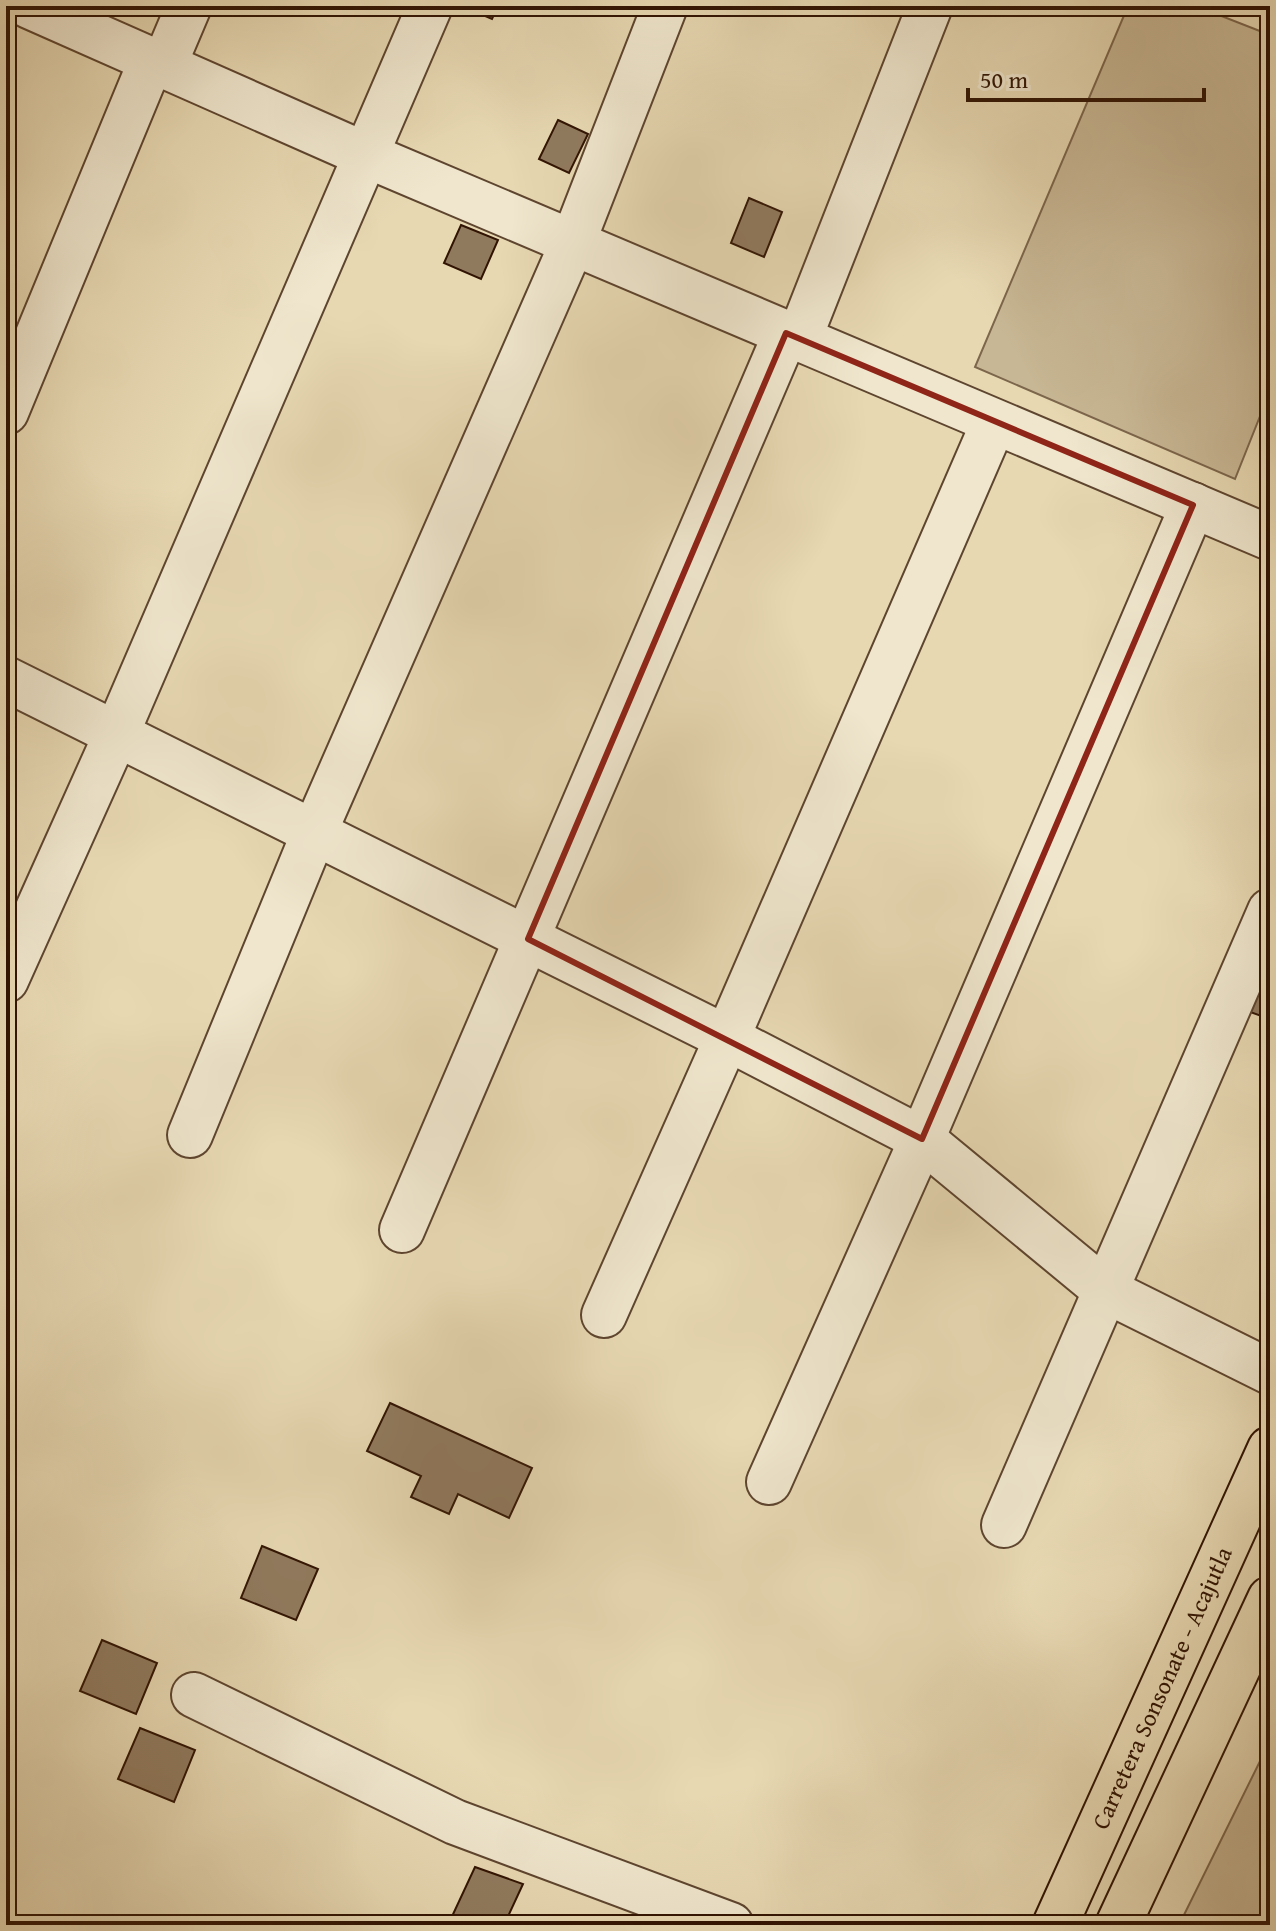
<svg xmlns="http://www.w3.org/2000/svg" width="1276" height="1931" font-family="'Gentium Book Plus',serif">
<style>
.green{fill:#c8b794;stroke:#7c664c;stroke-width:2}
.building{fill:#907a5e;stroke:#311403;stroke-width:2}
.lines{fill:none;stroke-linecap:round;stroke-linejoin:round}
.minor-casing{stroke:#5e452f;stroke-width:48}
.highway-casing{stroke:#311403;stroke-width:48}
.minor{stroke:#efe6cd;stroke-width:44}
.highway{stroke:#e7d8b2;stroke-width:44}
.marked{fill:none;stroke:#8f2418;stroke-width:6;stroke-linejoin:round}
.labels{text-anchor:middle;stroke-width:7;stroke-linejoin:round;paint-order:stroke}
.street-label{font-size:24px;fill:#311403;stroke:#efe6cd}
</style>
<rect width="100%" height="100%" fill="#e7d8b2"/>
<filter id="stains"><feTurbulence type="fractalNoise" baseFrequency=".0025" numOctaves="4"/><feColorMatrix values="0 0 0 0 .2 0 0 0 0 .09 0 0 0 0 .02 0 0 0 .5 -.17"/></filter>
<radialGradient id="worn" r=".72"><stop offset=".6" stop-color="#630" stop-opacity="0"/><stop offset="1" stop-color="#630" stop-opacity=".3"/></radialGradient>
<g class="green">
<path d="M1128,6h68l74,29v356l-35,88 -260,-112z"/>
<path d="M1270,1741v184h-91z"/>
</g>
<g class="building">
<path d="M462,6h36l-6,13z"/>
<path d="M558,120l30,14 -19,39 -30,-14z"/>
<path d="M749,198l33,14 -18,45 -33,-14z"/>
<path d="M461,225l37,15 -17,39 -37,-16z"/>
<path d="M1262,981l8,3v35l-20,-7z"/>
<path d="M390,1403l142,65 -23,50 -51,-24 -9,20 -38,-17 10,-21 -54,-25z"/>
<path d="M262,1546l56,23 -22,51 -55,-22z"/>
<path d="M102,1640l55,23 -21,51 -56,-23z"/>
<path d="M140,1728l55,22 -21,52 -56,-23z"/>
<path d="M475,1867l48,17 -19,41h-56z"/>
</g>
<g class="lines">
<defs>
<g id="minor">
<path d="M29,6l337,149 904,383"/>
<path d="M164,65l25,-59"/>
<path d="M799,339l131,-333"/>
<path d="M6,412l146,-353"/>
<path d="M6,679l721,359 195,101 183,151 165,82"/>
<path d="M6,980l110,-245 314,-729"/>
<path d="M190,1135l124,-302 259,-591 92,-236"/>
<path d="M402,1230l384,-897"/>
<path d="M604,1315l123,-277 267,-616"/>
<path d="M769,1482l153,-343 271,-634"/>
<path d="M1004,1525l266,-614"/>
<path d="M194,1695l261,127 276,103"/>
</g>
<g id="highway">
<path id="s1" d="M1055,1925l215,-476"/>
<path d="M1118,1925l152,-326"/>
</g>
</defs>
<use href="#minor" class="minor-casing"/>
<use href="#highway" class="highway-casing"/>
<use href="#minor" class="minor"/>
<use href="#highway" class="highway"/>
</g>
<path class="marked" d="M786,333l407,172 -271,634 -394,-200z"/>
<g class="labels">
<g class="street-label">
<text dy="8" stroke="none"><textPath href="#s1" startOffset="260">Carretera Sonsonate - Acajutla</textPath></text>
</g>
</g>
<rect width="1276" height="1931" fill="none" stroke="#e7d8b2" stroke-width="32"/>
<rect x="8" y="8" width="1260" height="1915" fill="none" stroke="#311403" stroke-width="4"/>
<rect x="16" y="16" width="1244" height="1899" fill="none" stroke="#311403" stroke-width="2"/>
<path d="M968 88v12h236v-12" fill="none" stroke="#311403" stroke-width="4"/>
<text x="980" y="88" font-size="24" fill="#311403" stroke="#efe6cd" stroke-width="6" paint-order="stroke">50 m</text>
<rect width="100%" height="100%" filter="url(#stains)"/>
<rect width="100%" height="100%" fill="url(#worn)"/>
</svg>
